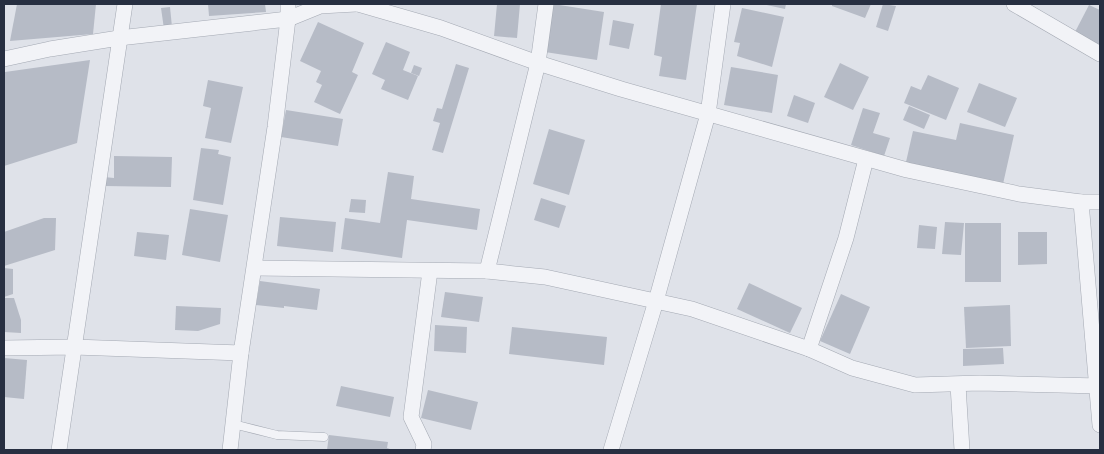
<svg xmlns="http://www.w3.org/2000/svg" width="1104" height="454" font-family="'Public Sans',sans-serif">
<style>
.building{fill:#b6bbc6}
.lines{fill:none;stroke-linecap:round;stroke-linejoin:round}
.lane-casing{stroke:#a4a9b3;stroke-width:9}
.street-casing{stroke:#a4a9b3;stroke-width:16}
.lane{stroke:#f2f3f7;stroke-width:8}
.street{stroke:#f2f3f7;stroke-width:15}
</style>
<rect width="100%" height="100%" fill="#dfe2e9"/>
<g class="building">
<path d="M17,4h79l-3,30 -83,7z"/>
<path d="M208,4h57l1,8 -57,4z"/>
<path d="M497,4h23l-3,34 -23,-2z"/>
<path d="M553,4l51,8 -7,48 -52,-8z"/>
<path d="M661,4h36l-11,76 -27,-4 3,-19 -8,-2z"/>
<path d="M762,4h24l-1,5z"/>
<path d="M832,4h39l-6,14 -33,-12z"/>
<path d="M883,4l13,2 -8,25 -12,-4z"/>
<path d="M1089,5l11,5v37l-26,-13z"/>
<path d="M170,7l2,20 -8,2 -3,-21z"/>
<path d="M742,8l42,9 -12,50 -35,-11 3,-13 -6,-1z"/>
<path d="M613,20l21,4 -5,25 -20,-4z"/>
<path d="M318,22l46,21 -12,29 6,3 -18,39 -26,-12 8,-17 -6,-3 5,-11 -21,-10z"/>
<path d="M386,42l24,10 -7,18 15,6 -10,24 -27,-11 4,-9 -13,-6z"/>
<path d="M90,60l-13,83 -73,23v-86l1,-8z"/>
<path d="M840,63l29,14 -16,33 -29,-13z"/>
<path d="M456,64l13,4 -26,85 -11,-3 8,-27 -7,-2 4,-13 5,1z"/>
<path d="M414,65l8,3 -3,8 -8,-3z"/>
<path d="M731,67l47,8 -6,38 -48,-8z"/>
<path d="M928,75l31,13 -13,32 -42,-17 7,-17 10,4z"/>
<path d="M208,80l35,7 -12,56 -26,-5 6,-30 -8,-2z"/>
<path d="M979,83l38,15 -12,29 -38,-15z"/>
<path d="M794,95l21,8 -7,20 -21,-7z"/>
<path d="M909,106l21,9 -6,14 -21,-9z"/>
<path d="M863,108l17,5 -7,20 17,5 -6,18 -33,-11z"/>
<path d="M286,110l57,9 -5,27 -57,-9z"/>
<path d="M960,123l54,12 -11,49 -97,-22 7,-31 43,9z"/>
<path d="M549,129l36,11 -16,55 -36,-11z"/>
<path d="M201,148l18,2 -1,4 13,3 -8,48 -30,-5z"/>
<path d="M114,156l58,1 -1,30 -67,-1v-9l10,1z"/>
<path d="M388,172l26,4 -3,23 69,10 -3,21 -70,-10 -5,38 -61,-9 4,-31 35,5z"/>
<path d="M541,198l25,8 -7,22 -25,-8z"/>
<path d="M351,199l15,1 -1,13 -16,-1z"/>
<path d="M190,209l38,6 -8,47 -38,-7z"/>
<path d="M280,217l56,5 -3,30 -56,-6z"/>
<path d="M44,218h12l-1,32 -51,16v-34z"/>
<path d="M945,222l19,1 -3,32 -19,-1z"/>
<rect x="965" y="223" width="36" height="59"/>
<path d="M919,225l18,2 -2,22 -18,-1z"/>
<path d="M137,232l32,3 -3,25 -32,-4z"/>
<path d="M1018,232h29v32l-29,1z"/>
<path d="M4,268l9,1v25l-9,3z"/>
<path d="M260,281l60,8 -3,21 -33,-4v2l-28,-3z"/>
<path d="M749,283l53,25 -12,25 -53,-24z"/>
<path d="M445,292l38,5 -4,25 -38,-5z"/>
<path d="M841,294l29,13 -20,47 -30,-13z"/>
<path d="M4,298h10l7,22v13l-17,-1z"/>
<path d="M1010,305l1,41 -45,2 -2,-41z"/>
<path d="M176,306l45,2 -1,16 -22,7 -23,-1z"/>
<path d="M435,325l32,2 -1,26 -32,-2z"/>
<path d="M512,327l95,10 -3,28 -95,-11z"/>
<path d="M1003,348l1,16 -41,2v-17z"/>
<path d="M4,358l23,2 -3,39 -20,-2z"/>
<path d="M341,386l53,11 -4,20 -54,-11z"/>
<path d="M428,390l50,12 -7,28 -50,-12z"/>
<path d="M329,435l59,7 -1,6 6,2h-66z"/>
</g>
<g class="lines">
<defs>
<path id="lane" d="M233,424l44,11 47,2"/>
<g id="street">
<path d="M358,4l83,24 97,35 83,26 286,81 112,24 62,8h19"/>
<path d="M1014,4l86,50"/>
<path d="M4,59l46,-10 69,-11 169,-19 32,-13 36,-2"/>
<path d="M1081,202l19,223"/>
<path d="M255,268l232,3 58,6 147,32 117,40 43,19 63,17 65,-2 120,3"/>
<path d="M487,271l51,-208 8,-59"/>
<path d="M4,348l70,-1 167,6 34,-226 13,-108v-15"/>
<path d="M809,349l37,-111 20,-79"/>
<path d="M958,385l4,65"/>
<path d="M59,450l66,-446"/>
<path d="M230,450l11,-97"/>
<path d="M423,450l1,-6 -13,-27 19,-146"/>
<path d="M611,450l45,-149 52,-187 15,-110"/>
</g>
</defs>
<use href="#lane" class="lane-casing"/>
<use href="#street" class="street-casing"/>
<use href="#lane" class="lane"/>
<use href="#street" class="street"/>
</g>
<rect width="1104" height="454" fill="none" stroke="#272f41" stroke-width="10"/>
</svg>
